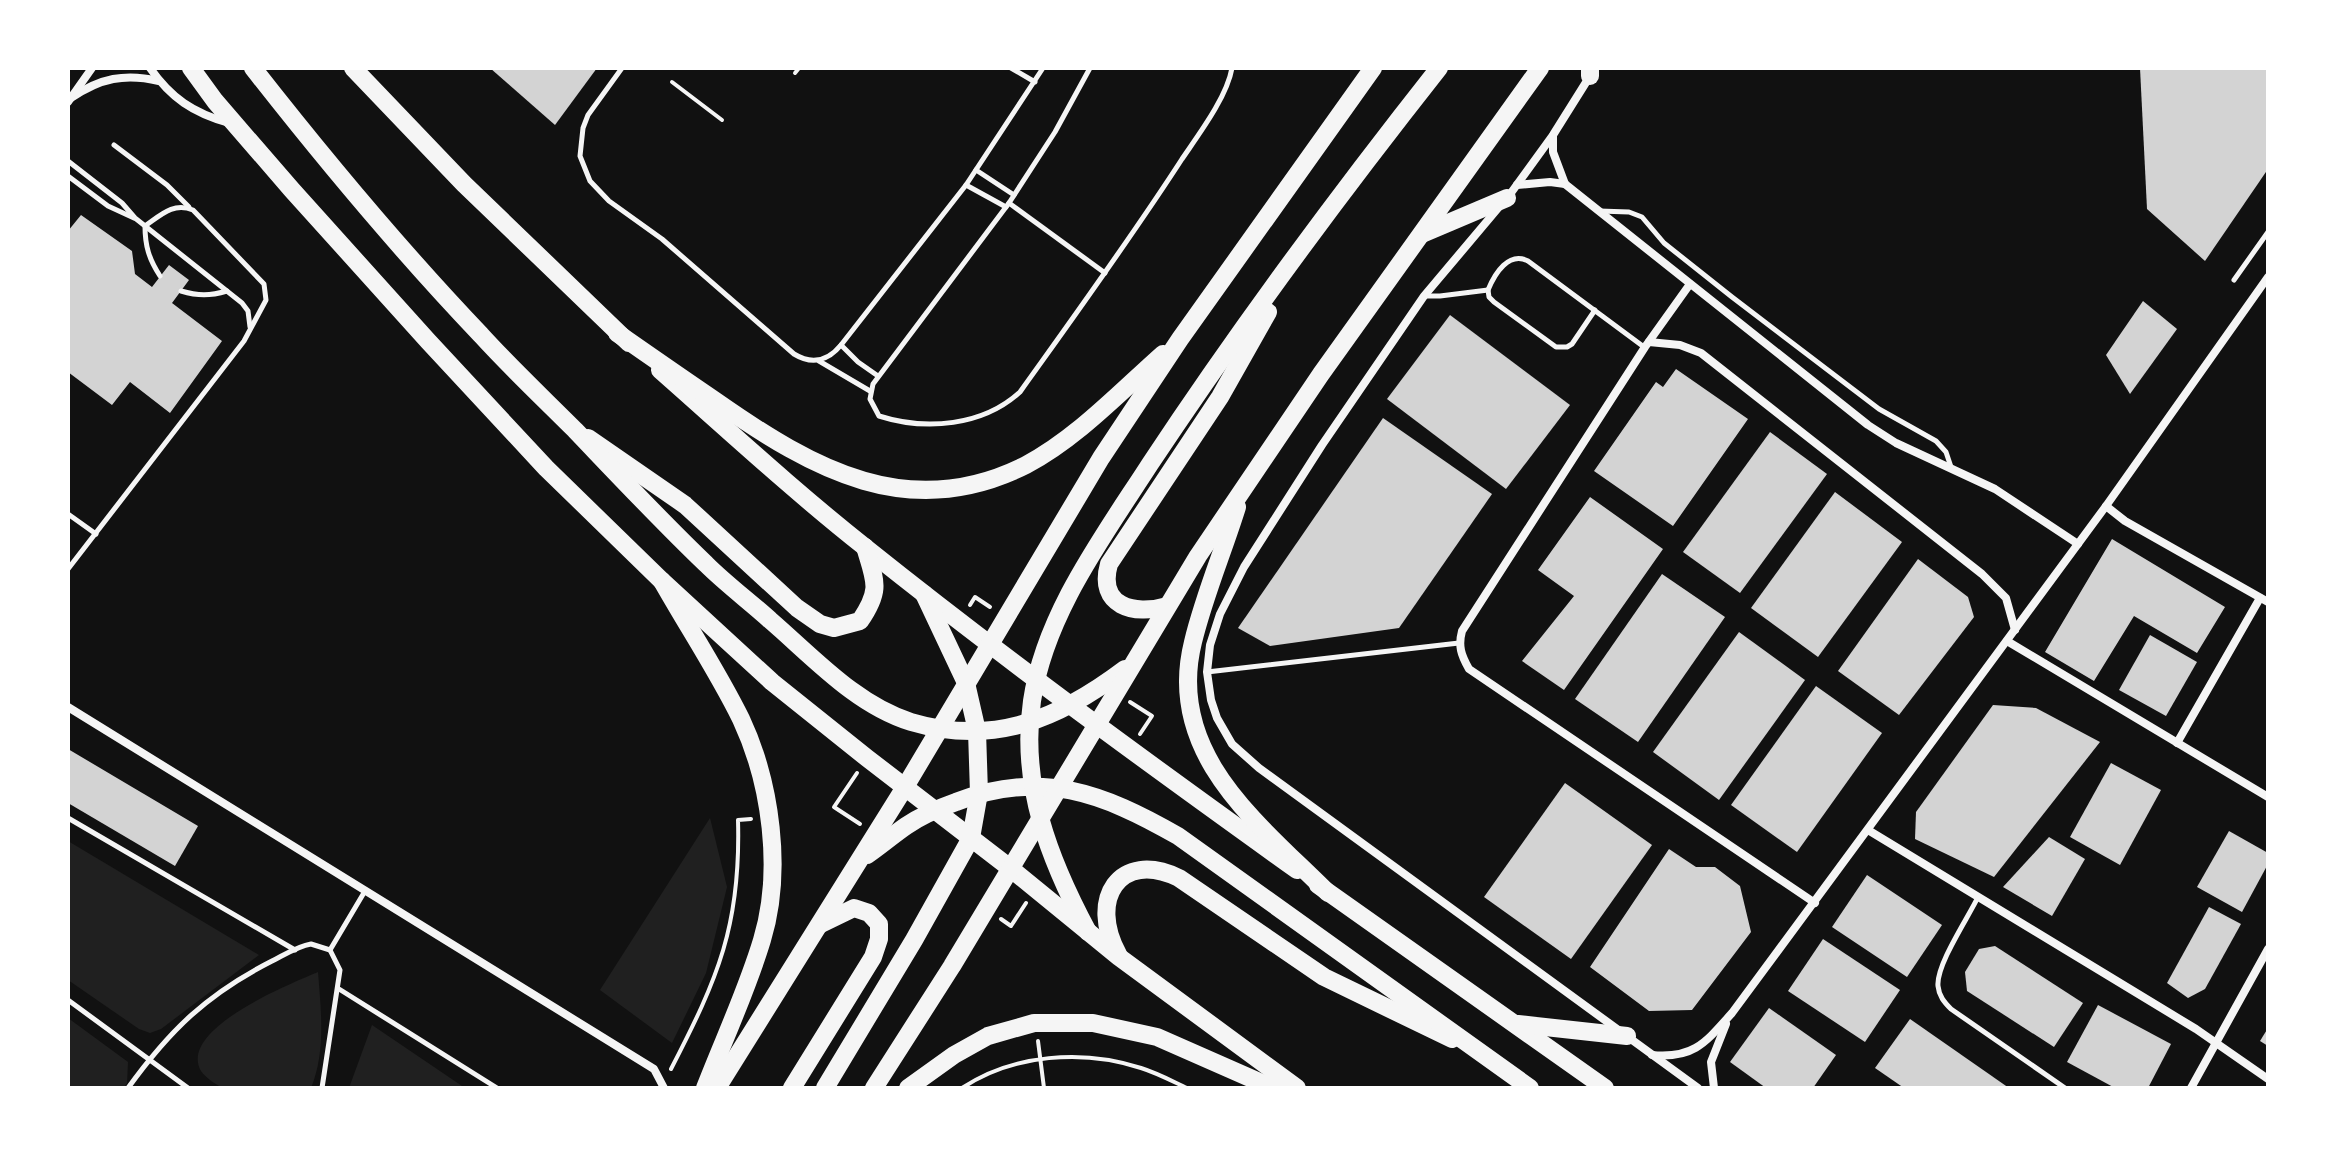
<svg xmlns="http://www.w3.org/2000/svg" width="2336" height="1156" font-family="Montserrat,sans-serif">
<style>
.green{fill:#202020}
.building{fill:#d3d3d3}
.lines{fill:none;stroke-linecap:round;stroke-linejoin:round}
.path{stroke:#f5f5f5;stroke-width:4}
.service{stroke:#f5f5f5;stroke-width:5}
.minor{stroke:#f5f5f5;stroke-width:8}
.primary{stroke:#f5f5f5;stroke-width:18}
.trunk{stroke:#f5f5f5;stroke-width:18}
</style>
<rect width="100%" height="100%" fill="#111"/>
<g class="green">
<path d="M710,818l17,69 -21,86 -34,70 -72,-53z"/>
<path d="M68,841l191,114 -98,74 -11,4 -11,-4 -71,-49z"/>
<path d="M318,972c3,38 8,80 -7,116 -25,0 -62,4 -86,0 -7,-1 -20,-11 -24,-17 -24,-42 91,-88 117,-99z"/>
<path d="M68,1018l60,44 -1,21 -3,5h-56z"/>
<path d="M372,1025l93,63h-116z"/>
</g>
<g class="building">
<path d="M490,68h107l-42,57z"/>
<path d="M2140,68h128v101l-63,92 -58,-52z"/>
<path d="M81,215l51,36 3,23 17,13 17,-22 20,15 -17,23 50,38 -52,72 -40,-31 -18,23 -44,-33v-141z"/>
<path d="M2143,301l34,28 -47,65 -24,-39z"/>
<path d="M1450,315l120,90 -64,84 -119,-90z"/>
<path d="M1676,369l72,50 -75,107 -79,-55 62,-89 7,5z"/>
<path d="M1383,418l109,76 -93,134 -129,18 -32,-18z"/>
<path d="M1770,432l57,42 -87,119 -57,-41z"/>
<path d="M1835,492l67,50 -84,115 -67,-49z"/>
<path d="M1590,497l73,52 -99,141 -42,-29 52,-65 -36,-26z"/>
<path d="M2112,539l113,68 -28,46 -63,-37 -40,65 -49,-29z"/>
<path d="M1918,559l50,38 6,20 -75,98 -61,-44z"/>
<path d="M1662,574l63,43 -87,125 -63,-43z"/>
<path d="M1739,632l66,48 -86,120 -66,-48z"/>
<path d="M2150,635l47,27 -31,54 -47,-26z"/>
<path d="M1816,686l66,47 -85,119 -66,-47z"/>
<path d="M1993,705l43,3 64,34 -106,135 -79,-38 1,-27z"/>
<path d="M68,749l130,77 -23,40 -107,-63z"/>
<path d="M2111,763l50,27 -41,75 -50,-28z"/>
<path d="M1565,783l87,62 -81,114 -87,-62z"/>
<path d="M2229,831l39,22v11l-26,48 -45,-25z"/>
<path d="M2049,837l36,22 -33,57 -49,-29z"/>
<path d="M1669,849l27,18h19l25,19 11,46 -59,78 -43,1 -59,-44z"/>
<path d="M1867,875l75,50 -35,52 -75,-50z"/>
<path d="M2209,907l32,17 -36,65 -17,9 -21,-15z"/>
<path d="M1823,939l77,51 -35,52 -77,-51z"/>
<path d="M1995,946l88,57 -29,44 -87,-56 -2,-19 14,-23z"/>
<path d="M2098,1005l73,39 -23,44h-33l-48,-26z"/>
<path d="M1769,1008l67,47 -23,33h-47l-36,-26z"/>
<path d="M1910,1019l99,69h-105l-29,-20z"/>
<path d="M2268,1028v18l-8,-5z"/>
</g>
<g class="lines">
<g class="path">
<path d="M795,73l4,-5"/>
<path d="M672,82l50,38"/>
<path d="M970,605l5,-8 15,10"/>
<path d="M1130,702l22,14 -12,18"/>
<path d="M857,773l-23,34 26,17"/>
<path d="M1001,919l10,7 15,-23"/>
<path d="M1038,1041l6,47"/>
<path d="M671,1069c47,-91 70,-144 67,-249l13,-1"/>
<path d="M962,1088c51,-34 121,-39 179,-20 16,5 31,13 46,20"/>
</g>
<g class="service">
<path d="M622,68l-34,47 -5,13 -3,28 10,25 19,20 53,38 132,115c18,11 34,7 47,-9l125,-160 77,-117"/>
<path d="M1011,68l24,14"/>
<path d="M1090,68l-35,64 -46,71 -136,181 -3,15 9,17c47,15 104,10 141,-24 55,-77 111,-154 162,-233 17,-25 45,-62 50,-91"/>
<path d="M114,145l53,40 22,22"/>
<path d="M68,161l54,42 13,15 107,85 6,8 2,16"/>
<path d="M976,170l38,25"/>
<path d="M68,176l40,30 26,12"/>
<path d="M966,185l40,22"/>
<path d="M1009,203l96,70"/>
<path d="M1599,211l30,1 13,5 22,26 68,54 147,112 57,32 10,11 5,15"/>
<path d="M2234,280l34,-48"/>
<path d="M181,291c17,5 29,5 46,0"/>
<path d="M1425,296h15l48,-6"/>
<path d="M1595,310l-23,34 -5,3h-11l-62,-45 -5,-5 -1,-7c7,-17 21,-39 40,-29l116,86"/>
<path d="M841,345l17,17 20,14"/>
<path d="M819,361l51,30"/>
<path d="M68,514l28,20"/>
<path d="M68,569l176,-228 22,-41 -2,-16 -71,-74c-20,-8 -32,5 -48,16 0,20 4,33 15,50"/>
<path d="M1207,672l252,-29"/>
<path d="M68,818l227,132"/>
<path d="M1978,897c-10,21 -42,68 -40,89 1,10 6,16 13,23l114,79"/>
<path d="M330,950l35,-59"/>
<path d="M339,989l158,99"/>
<path d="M68,1000l120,88"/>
<path d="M128,1088c42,-58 79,-94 144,-127 12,-6 26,-15 39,-17l19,6 10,20 -18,118"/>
</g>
<g class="minor">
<path d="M150,68c21,30 43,45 79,55"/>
<path d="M71,98c29,-20 54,-25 88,-17"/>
<path d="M68,102l24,-34"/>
<path d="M1553,136v16l12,32 303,241 28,18 99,46 83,55"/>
<path d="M1517,185l33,-3 15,2"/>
<path d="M1508,197l45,-62 37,-59"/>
<path d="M1499,207l-75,89 -102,149 -78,122 -24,47 -10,31 -3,27 4,28 6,18 15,26 27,24 439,320"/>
<path d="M1690,284l-45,63 -183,284c-4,15 -1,24 7,38l346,234"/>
<path d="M1649,342l31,3 21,8 281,221 24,24 9,32"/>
<path d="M2106,506l19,15 143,81"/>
<path d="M2007,641l261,156"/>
<path d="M68,707l586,362 10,19"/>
<path d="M2177,743l83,-145"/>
<path d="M1868,830l328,199 72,50"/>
<path d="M1652,1055c42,4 54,-13 80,-42l374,-507 162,-229"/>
<path d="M1714,1088l-3,-26 15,-38"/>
<path d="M2191,1088l77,-139"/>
</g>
<g class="primary">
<path d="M191,68l24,33 77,89 136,151 118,127 116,113 110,101 95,76 143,110 109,89 178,131"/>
<path d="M353,68l111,116 165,159"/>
<path d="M660,370c68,60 135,122 206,178 140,112 286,218 431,322"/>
<path d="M588,438l97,67 112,103 23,16 14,4 26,-7c22,-32 15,-40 5,-74"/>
<path d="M1318,885l287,203"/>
<path d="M1118,954c-30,-54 1,-105 61,-76l145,99 128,62"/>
<path d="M1518,1024l109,12"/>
</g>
<g class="trunk">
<path d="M253,68c72,92 147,182 228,267 30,33 62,63 94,95 43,45 86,91 131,134 20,20 43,37 64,56 43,37 86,85 141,102 84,25 149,-4 214,-53"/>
<path d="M1590,76v-8"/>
<path d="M1422,234l85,-36"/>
<path d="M617,333c33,23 66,46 100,69 96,67 192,122 309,63 51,-27 94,-73 137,-111"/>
<path d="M1237,507c-14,45 -33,89 -44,135 -28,112 65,181 135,251"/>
<path d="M662,581c26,46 56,91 79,138 30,64 42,152 21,221 -15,50 -38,99 -57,148"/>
<path d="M1167,606c-33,10 -70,0 -58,-42l111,-167 48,-85"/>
<path d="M867,855c13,-9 26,-20 39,-29 16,-11 33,-18 50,-24 85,-33 147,-9 222,34l352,252"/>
<path d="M1088,932c-39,-73 -68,-147 -56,-231 13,-87 71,-164 118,-237 90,-136 188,-268 289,-396"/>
<path d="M717,1088l188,-301 196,-329 79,-119 193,-271"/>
<path d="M792,1088l81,-131 6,-18v-15l-10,-11 -15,-5 -33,16"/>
<path d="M825,1088l89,-148 57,-102 8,-45 -2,-62 -11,-48 -42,-89"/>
<path d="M874,1088l78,-122 246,-410 123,-182 219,-306"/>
<path d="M908,1088l46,-33 34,-19 46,-13h59l64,14 116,51"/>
</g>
</g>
<rect width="2336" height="1156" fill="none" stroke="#ffffff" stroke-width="140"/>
</svg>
